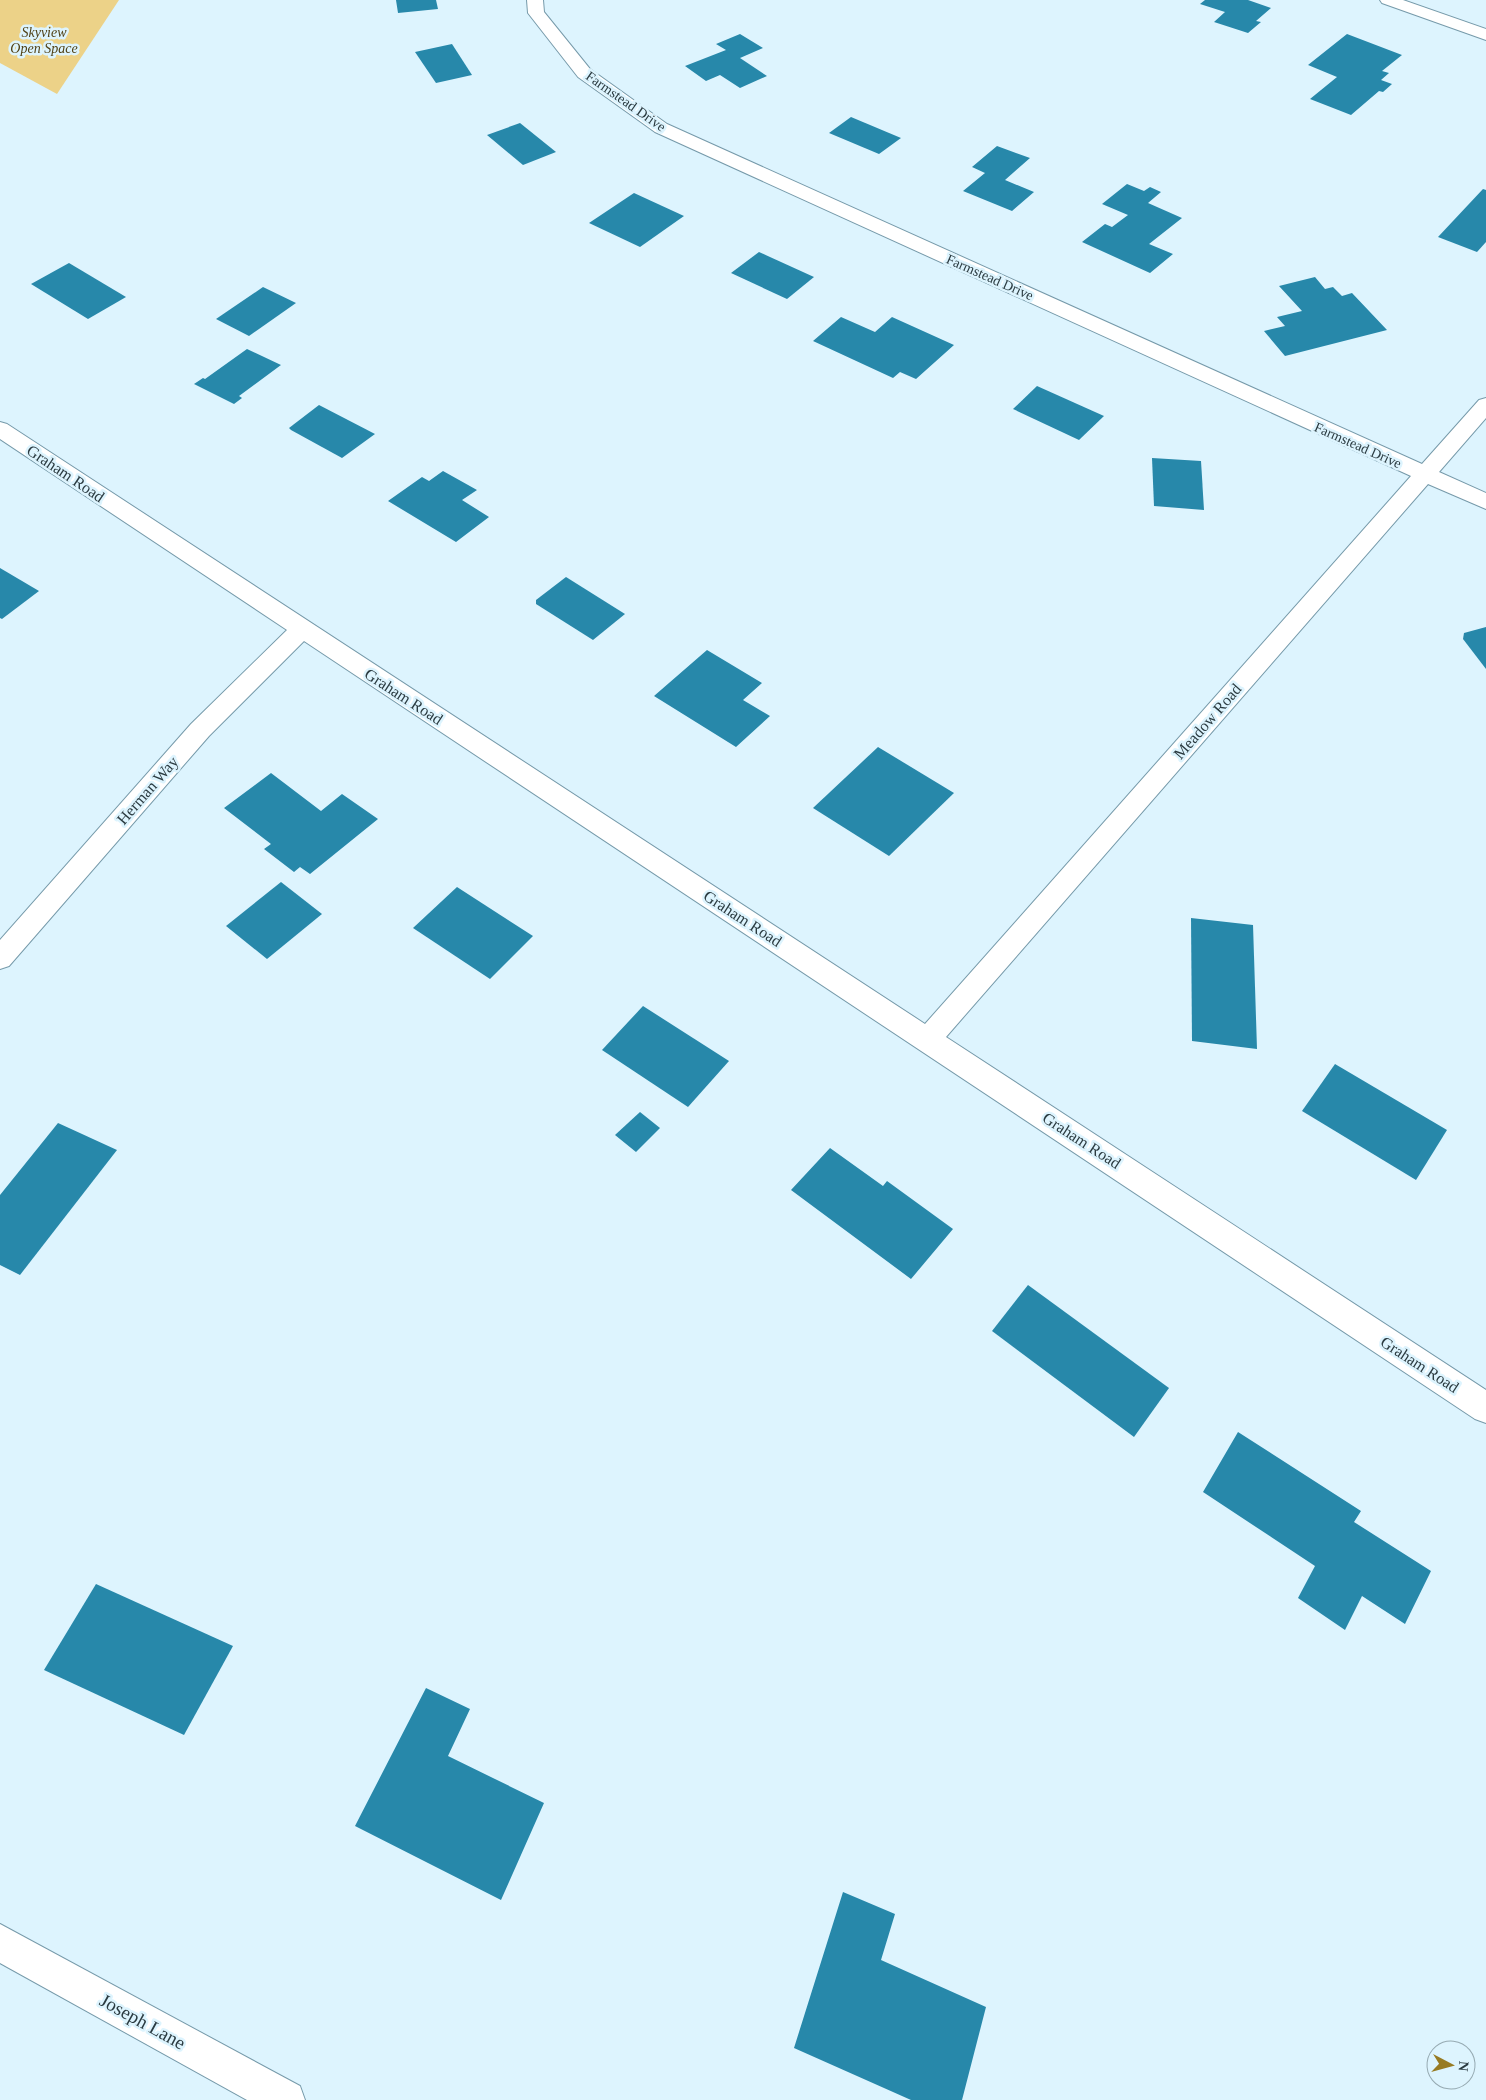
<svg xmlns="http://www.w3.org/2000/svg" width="1486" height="2100" font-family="'Times New Roman',serif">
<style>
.green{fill:#ecd288}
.building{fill:#2788aa}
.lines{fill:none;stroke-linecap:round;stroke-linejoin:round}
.minor-casing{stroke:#769aaa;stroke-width:2}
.minor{fill:#fff;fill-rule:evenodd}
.labels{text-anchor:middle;stroke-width:5;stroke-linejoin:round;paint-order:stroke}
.far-park-label{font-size:14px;font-style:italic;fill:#504217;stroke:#ddf4fe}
.far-street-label{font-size:14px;fill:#2b3b41;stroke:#ddf4fe}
.street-label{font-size:16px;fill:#2b3b41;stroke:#ddf4fe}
.near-street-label{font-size:19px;fill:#2b3b41;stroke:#ddf4fe}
</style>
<rect width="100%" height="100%" fill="#ddf4fe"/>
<path class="green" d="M0,0h119l-62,94 -57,-31z"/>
<g class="building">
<path d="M396,0h40l2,9 -40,4z"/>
<path d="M1205,0h43l23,8 -15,13 5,1 -13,11 -34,-11 11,-10 -25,-8z"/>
<path d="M740,34l23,14 -23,10 27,18 -27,12 -20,-13 -14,6 -21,-15 41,-16 -10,-6z"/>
<path d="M1347,34l55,21 -20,16 7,2 -8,7 11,4 -9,8 -4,-1 -28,24 -41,-16 27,-22 -29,-12z"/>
<path d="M452,44l20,31 -36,8 -21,-31z"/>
<path d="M851,117l50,21 -22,16 -50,-21z"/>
<path d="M520,123l36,29 -33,13 -36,-30z"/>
<path d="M997,146l33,12 -25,22 29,12 -22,19 -49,-20 22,-18 -13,-6z"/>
<path d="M1127,184l17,7 6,-4 11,5 -13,11 34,15 -33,26 24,10 -23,19 -68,-31 23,-18 7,3 16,-12 -26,-11z"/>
<path d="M1483,189l3,1v52l-9,10 -39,-15z"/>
<path d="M634,193l50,23 -44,31 -51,-24z"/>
<path d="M759,252l55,25 -27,22 -56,-26z"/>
<path d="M69,263l57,34 -38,22 -57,-35z"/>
<path d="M1315,277l10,12 8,-2 9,9 10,-3 35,37 -102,26 -21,-25 21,-5 -8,-9 25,-6 -23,-25z"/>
<path d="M263,287l33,16 -47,33 -33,-17z"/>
<path d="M841,317l34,15 17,-15 62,28 -38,34 -16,-7 -7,6 -80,-37z"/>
<path d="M247,349l34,16 -42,31 3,2 -8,6 -40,-20 9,-6 2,1z"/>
<path d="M1037,386l67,30 -25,24 -66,-31z"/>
<path d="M319,405l56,29 -33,24 -51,-28 -2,-2z"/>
<path d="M1152,458l49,3 3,49 -50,-4z"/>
<path d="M443,471l34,19 -15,10 27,17 -33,25 -68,-41 34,-24 7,4z"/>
<path d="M0,568l39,23 -37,28 -2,-1z"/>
<path d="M566,577l59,37 -32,26 -57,-36v-4z"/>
<path d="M1486,627v42l-23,-30 1,-6z"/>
<path d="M707,650l55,33 -19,17 27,16 -34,31 -82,-51z"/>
<path d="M878,747l76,46 -65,63 -76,-48z"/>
<path d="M271,773l50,38 21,-17 36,25 -68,55 -10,-7 -6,5 -30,-23 7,-5 -47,-36z"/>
<path d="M281,882l41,32 -55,45 -41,-33z"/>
<path d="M457,887l76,49 -43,43 -77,-51z"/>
<path d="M1191,918l62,7 4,124 -65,-8z"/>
<path d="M643,1006l86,55 -41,46 -86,-57z"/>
<path d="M1335,1064l112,66 -31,50 -114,-69z"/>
<path d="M640,1112l20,16 -24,24 -21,-17z"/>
<path d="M58,1123l59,27 -97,125 -20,-10v-70z"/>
<path d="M830,1148l53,38 4,-5 66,48 -42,50 -120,-89z"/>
<path d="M1028,1285l141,103 -35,49 -142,-106z"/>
<path d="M1238,1432l123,79 -7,11 77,49 -26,53 -43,-28 -17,34 -47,-32 17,-32 -112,-74z"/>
<path d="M96,1584l137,62 -49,89 -140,-65z"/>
<path d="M426,1688l44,21 -22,47 96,47 -43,97 -146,-74z"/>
<path d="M843,1892l52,22 -14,46 105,47 -24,93h-51l-117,-52z"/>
</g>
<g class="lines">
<defs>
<g id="minor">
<path d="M527,0h16l1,12 46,57 77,55 755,340 57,-64 7,-2v20l-47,54 47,21v16l-58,-25 -482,553 540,353v33l-11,-4 -1171,-778 -95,95 -200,230 -9,3v-29l191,-216 96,-94 -287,-191v-17l7,2 918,600 486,-548 -756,-344 -77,-55 -50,-64z"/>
<path d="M1380,0h23l83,29v11l-104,-37z"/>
<path d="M0,1924l300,162 5,14h-58l-247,-137z"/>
</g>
</defs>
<use href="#minor" class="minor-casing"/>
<use href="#minor" class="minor"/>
</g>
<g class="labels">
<g class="far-park-label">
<text x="44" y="37">Skyview<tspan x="44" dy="16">Open Space</tspan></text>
</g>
<g class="far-street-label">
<text transform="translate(626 101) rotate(35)" y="5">Farmstead Drive</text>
<text transform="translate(990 277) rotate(24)" y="5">Farmstead Drive</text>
<text transform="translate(1358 445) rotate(24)" y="5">Farmstead Drive</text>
</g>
<g class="street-label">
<text transform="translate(66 473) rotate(34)" y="6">Graham Road</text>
<text transform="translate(404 696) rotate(33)" y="6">Graham Road</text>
<text transform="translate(1207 721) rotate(-49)" y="6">Meadow Road</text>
<text transform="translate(147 790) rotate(-49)" y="6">Herman Way</text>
<text transform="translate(743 918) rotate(33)" y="6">Graham Road</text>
<text transform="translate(1082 1140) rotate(33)" y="6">Graham Road</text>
<text transform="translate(1420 1364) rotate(33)" y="6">Graham Road</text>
</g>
<g class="near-street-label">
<text transform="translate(143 2021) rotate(29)" y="7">Joseph Lane</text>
</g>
</g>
<g transform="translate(1451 2065) rotate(96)"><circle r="24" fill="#ddf4fe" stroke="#96aab2"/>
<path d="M0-4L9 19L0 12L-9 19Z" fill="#977b23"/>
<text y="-8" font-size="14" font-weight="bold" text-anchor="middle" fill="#2b3b41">N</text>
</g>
</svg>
